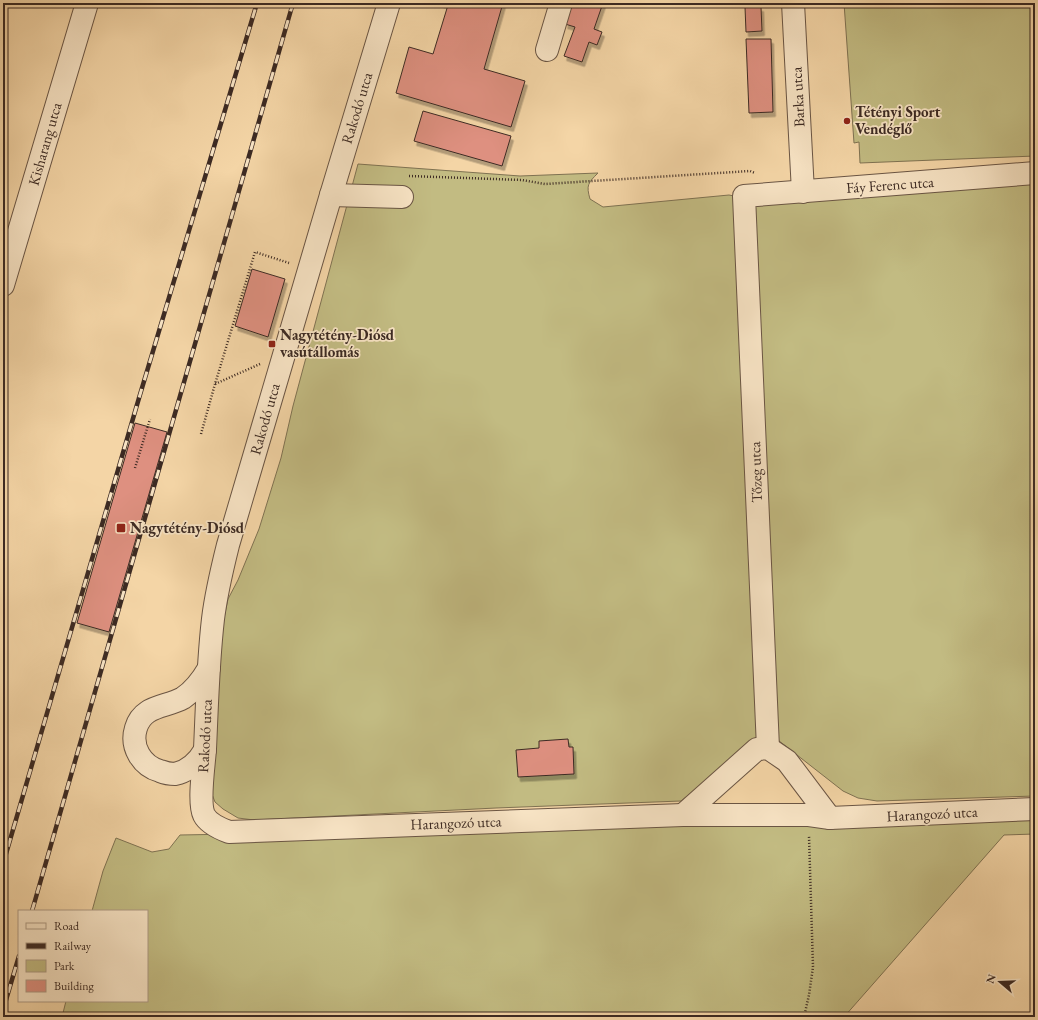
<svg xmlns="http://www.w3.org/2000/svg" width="1038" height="1020" font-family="'EB Garamond',serif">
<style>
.green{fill:#c2bb82;stroke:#7f7252}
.building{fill:#de9080;stroke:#3c2a23;filter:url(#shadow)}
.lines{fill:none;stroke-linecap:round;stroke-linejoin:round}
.minor-casing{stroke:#6a5544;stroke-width:24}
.path{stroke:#3c2a23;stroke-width:2.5;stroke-dasharray:1 2;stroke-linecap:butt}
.minor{stroke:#f8e4c5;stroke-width:22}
.rail-casing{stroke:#3c2a23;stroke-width:4.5}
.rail{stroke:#f8e4c5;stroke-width:3;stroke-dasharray:9;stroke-linecap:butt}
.poi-dot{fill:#8f2418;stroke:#f8e4c5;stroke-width:1.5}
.labels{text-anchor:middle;stroke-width:3.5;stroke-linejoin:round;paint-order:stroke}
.street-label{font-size:15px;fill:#3c2a23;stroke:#f8e4c5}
.poi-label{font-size:15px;font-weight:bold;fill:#3c2a23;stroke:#f8e4c5;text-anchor:start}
</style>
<defs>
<filter id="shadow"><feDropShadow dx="2.5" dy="4.5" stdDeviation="0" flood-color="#0004"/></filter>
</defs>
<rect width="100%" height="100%" fill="#f4d5a6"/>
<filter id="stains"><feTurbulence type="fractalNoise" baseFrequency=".005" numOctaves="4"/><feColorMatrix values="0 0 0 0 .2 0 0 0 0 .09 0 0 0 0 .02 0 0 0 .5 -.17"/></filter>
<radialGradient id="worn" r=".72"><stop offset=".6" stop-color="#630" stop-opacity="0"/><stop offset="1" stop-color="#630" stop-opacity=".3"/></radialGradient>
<g class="green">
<path d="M844,3h191v153l-175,7 -1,-21 -5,1z"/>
<path d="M358,164l162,12 78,-3c-10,10 -12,12 -8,26l13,8 126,-12 31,6 275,-20v615l-158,5 -19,-3 -15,-7 -69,-54 -16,2 -77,62 -185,7 -242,12 -16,-2 -15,-9 -8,-7 -5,-13 9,-147 9,-43 10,-19 21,-51 22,-71 12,-52z"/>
<path d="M1035,817v17l-31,1 -160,182h-782l4,-16h81v-90h-55l11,-40 13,-33 36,14 17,-3 11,-14 772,-14z"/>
</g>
<g class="building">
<path d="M441,3h62l-19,66 41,12 -14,46 -115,-34 13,-46 24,7 15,-49z"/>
<path d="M573,3h30l-9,26 8,3 -5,13 -8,-3 -7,20 -18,-6 11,-29 -10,-3z"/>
<path d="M745,7h16l1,24 -16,1z"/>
<path d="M746,39h25l2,73 -24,1z"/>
<path d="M423,111l88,25 -9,30 -88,-25z"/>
<path d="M252,269l33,10 -17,58 -33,-11z"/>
<path d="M135,423l32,9 -58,200 -32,-9z"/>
<path d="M568,739l1,8h4l1,27 -56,3 -2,-27 23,-2v-7z"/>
</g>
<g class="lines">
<defs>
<g id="minor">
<path d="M389,3l-58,192 -103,350c-6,24 -12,49 -15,74 -5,43 -6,87 -8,130 -1,16 -7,53 -1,66 4,8 17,14 25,17l454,-17h126l21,3 205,-9"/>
<path d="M793,3l10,189"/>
<path d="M547,50l14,-47"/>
<path d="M331,195l71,2"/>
<path d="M3,285l84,-282"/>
<path d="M768,748l-24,-552 291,-23"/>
<path d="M205,750c-7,12 -16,21 -30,24 -5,0 -10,-1 -15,-3 -18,-5 -30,-24 -24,-43 7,-23 29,-20 47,-30 12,-8 19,-18 26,-30"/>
<path d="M683,815l74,-66 11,-1 19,13 43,57"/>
</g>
</defs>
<use href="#minor" class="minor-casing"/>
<g class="path">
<path d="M409,176l113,4 23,4 205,-13 5,2"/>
<path d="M260,364l-45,20 40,-132 34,11"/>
<path d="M201,434l14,-50"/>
<path d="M135,468l15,-49"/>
<path d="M804,1017l5,-22 4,-28 -4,-131"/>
</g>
<use href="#minor" class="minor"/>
<defs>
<g id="rail">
<path d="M3,864l136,-466 118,-395"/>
<path d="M32,911l261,-908"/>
<path d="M3,1010l16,-54"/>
</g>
</defs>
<use href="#rail" class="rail-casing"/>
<use href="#rail" class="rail"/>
</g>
<g class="poi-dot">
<circle cx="847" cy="121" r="4"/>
<rect x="268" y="340" width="8" height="8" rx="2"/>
<rect x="116" y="523" width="10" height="10" rx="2"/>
</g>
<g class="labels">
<g class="street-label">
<text transform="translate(798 97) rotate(-93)" y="5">Barka utca</text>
<text transform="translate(357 108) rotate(-73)" y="5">Rakodó utca</text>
<text transform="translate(45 144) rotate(-74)" y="5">Kisharang utca</text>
<text transform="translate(890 185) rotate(-4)" y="5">Fáy Ferenc utca</text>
<text transform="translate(265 419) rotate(-74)" y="5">Rakodó utca</text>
<text transform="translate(756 472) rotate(-92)" y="5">Tőzeg utca</text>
<text transform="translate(205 736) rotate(-87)" y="5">Rakodó utca</text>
<text transform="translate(932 814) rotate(-3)" y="5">Harangozó utca</text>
<text transform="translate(456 823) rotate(-2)" y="5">Harangozó utca</text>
</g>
<g class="poi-label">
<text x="855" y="117">Tétényi Sport<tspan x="855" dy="17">Vendéglő</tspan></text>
<text x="280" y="340">Nagytétény-Diósd<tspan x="280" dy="17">vasútállomás</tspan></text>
<text x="130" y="533">Nagytétény-Diósd</text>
</g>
</g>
<rect width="1038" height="1020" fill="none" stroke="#f4d5a6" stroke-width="16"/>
<rect x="4" y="4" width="1030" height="1012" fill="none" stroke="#3c2a23" stroke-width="2"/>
<rect x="8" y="8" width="1022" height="1004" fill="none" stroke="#3c2a23"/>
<rect x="18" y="910" width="130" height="92" fill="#f8e4c5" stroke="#ad9a84"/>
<rect x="26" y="923" width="20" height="6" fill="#f8e4c5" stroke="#ad9a84"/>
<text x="54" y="930" font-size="12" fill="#3c2a23">Road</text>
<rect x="26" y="943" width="20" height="6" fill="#3c2a23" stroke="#ad9a84"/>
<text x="54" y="950" font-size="12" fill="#3c2a23">Railway</text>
<rect x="26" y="960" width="20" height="12" fill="#c2bb82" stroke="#ad9a84"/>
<text x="54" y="970" font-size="12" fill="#3c2a23">Park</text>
<rect x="26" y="980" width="20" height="12" fill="#de9080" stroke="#ad9a84"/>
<text x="54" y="990" font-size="12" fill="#3c2a23">Building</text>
<g transform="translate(1000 982) rotate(289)" stroke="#f8e4c5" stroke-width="3" paint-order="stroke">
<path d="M0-3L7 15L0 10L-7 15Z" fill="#3c2a23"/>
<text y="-6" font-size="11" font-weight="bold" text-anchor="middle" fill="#3c2a23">N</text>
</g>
<rect width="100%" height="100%" filter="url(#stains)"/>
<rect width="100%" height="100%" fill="url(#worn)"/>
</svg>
